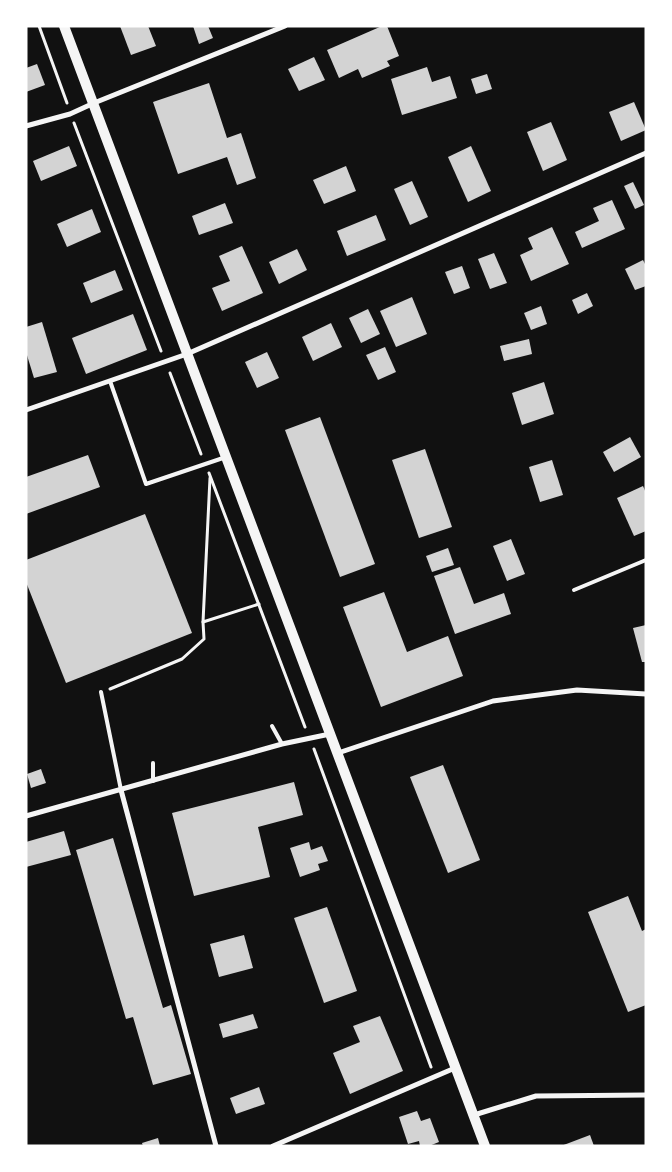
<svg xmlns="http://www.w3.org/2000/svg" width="672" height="1172" font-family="Literata,serif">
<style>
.building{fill:#d3d3d3}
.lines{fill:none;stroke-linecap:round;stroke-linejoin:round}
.path{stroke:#f5f5f5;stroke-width:3}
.service{stroke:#f5f5f5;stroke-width:4}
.minor{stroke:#f5f5f5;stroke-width:5}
.secondary{stroke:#f5f5f5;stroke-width:10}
</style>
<rect width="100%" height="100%" fill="#111"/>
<g class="building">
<path d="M120,26h28l8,20 -25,9z"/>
<path d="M193,26h15l5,12 -14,6z"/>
<path d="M382,26h5l12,30 -12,5 3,5 -28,12 -4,-9 -19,9 -12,-28z"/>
<path d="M314,57l11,23 -26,11 -11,-22z"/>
<path d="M37,64l8,21 -19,7v-24z"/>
<path d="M427,67l5,15 18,-6 7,22 -55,17 -11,-36z"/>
<path d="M487,74l5,15 -16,5 -5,-15z"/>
<path d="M209,83l18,55 14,-5 15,45 -19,7 -10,-28 -49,17 -25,-72z"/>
<path d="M634,102l12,28 -25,11 -12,-29z"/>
<path d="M551,122l16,38 -24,11 -16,-39z"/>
<path d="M69,146l8,20 -36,15 -8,-20z"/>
<path d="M471,146l20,45 -23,11 -20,-45z"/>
<path d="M346,166l10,25 -32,13 -11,-24z"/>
<path d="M412,181l16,36 -18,8 -16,-36z"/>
<path d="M633,182l11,23 -9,4 -11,-23z"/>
<path d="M612,200l13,29 -43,19 -7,-16 24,-11 -6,-13z"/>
<path d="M225,203l8,20 -34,12 -7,-19z"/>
<path d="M92,209l9,23 -34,15 -10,-23z"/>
<path d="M376,215l10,25 -39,16 -10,-25z"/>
<path d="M552,227l17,37 -38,17 -11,-26 13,-6 -5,-11z"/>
<path d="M242,246l21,47 -41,18 -10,-23 18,-7 -11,-25z"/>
<path d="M297,249l10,21 -28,14 -10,-22z"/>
<path d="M494,253l13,30 -17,6 -12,-30z"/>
<path d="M643,260l3,6v20l-11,4 -10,-21z"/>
<path d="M462,266l8,22 -16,6 -9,-22z"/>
<path d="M115,270l8,20 -32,13 -8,-20z"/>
<path d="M587,293l6,13 -15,8 -6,-14z"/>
<path d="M412,297l15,37 -31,13 -16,-36z"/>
<path d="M541,306l6,18 -16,6 -7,-17z"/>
<path d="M368,309l12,25 -19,9 -12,-25z"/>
<path d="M133,314l14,36 -61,24 -14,-36z"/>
<path d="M42,322l15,50 -23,6 -8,-26v-25z"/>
<path d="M331,323l11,24 -29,14 -11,-24z"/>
<path d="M529,339l3,15 -28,7 -4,-15z"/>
<path d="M385,347l11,25 -18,8 -12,-25z"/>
<path d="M267,352l12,26 -22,10 -12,-26z"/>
<path d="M544,382l10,32 -32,11 -10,-32z"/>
<path d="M320,417l55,147 -35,13 -55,-147z"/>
<path d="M630,437l11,20 -27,15 -11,-20z"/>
<path d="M425,449l27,78 -33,11 -27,-78z"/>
<path d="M88,455l12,32 -74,27v-37z"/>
<path d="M552,460l11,35 -23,7 -11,-35z"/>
<path d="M643,486l3,7v38l-12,5 -17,-38z"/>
<path d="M145,514l47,119 -126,50 -40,-101v-22z"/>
<path d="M511,539l14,35 -18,7 -14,-35z"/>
<path d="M448,548l6,17 -22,7 -6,-16z"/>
<path d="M460,567l14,37 30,-11 7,21 -56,20 -21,-58z"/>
<path d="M384,592l23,60 41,-16 15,40 -82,31 -38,-100z"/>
<path d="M646,625v37h-4l-9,-34z"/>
<path d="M443,765l37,95 -32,13 -38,-96z"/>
<path d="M41,769l5,14 -15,5 -4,-14z"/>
<path d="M294,782l9,33 -45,12 12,50 -76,19 -22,-83z"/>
<path d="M64,831l7,24 -45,12v-25z"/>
<path d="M113,838l50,170 8,-3 20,69 -38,11 -20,-68 -7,2 -50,-169z"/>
<path d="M309,842l2,8 11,-4 6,15 -10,3 2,6 -20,7 -10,-29z"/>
<path d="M628,896l14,35 4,-2v76l-18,7 -40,-100z"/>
<path d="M327,907l30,84 -33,12 -30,-85z"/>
<path d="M244,935l9,33 -34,9 -9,-33z"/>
<path d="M253,1014l5,14 -35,10 -4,-14z"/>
<path d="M380,1016l23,55 -53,23 -17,-41 27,-11 -7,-16z"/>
<path d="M259,1087l6,17 -29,10 -6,-16z"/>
<path d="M417,1111l4,10 9,-3 9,24 -10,4h-9l-1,-5 -11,3 -9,-27z"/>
<path d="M590,1135l4,11h-33z"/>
<path d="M158,1138l2,8h-17l-1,-3z"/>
</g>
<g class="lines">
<g class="path">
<path d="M39,26l28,77"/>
<path d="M74,123l87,228"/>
<path d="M170,373l31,81"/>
<path d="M209,473l96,254"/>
<path d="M210,478l-7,144 56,-18"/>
<path d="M110,689l72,-30 22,-20 -1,-17"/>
<path d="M314,749l117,318"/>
</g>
<g class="service">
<path d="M110,381l36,103 80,-27"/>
<path d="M574,590l72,-30"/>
<path d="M101,692l20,98"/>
<path d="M272,726l10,18"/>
<path d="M153,763v18"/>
</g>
<g class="minor">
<path d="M26,126l44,-12 24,-11 191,-77"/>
<path d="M26,410l161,-56 459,-201"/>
<path d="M338,753l155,-52 84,-11 69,4"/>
<path d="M121,790l95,356"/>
<path d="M26,816l256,-72 48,-10"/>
<path d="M474,1115l62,-19 110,-1"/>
<path d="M273,1146l182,-78"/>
</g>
<path class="secondary" d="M64,26l421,1120"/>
</g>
<rect width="672" height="1172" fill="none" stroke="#ffffff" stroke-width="55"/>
</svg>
